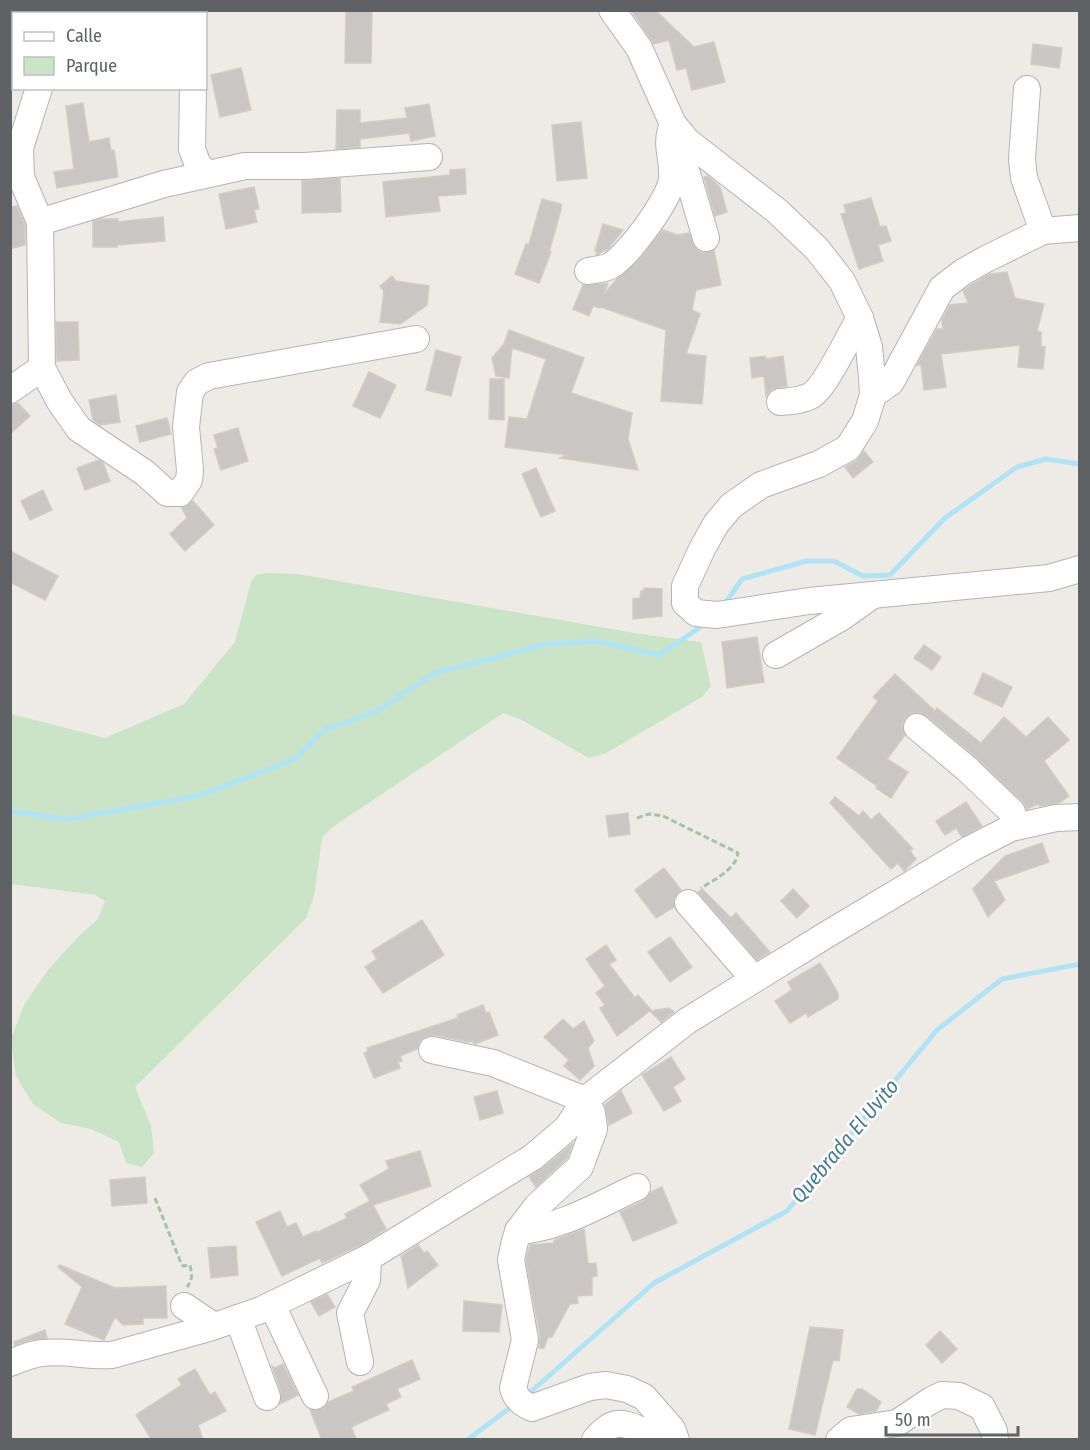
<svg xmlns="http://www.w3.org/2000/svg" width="1090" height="1450" font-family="'Fira Sans Condensed',sans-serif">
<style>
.green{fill:#cbe3c6}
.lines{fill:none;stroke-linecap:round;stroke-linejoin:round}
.stream{stroke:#b0e3f5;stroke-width:5}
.building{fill:#cac6c3;stroke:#d2ccc5;stroke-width:1.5}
.minor-casing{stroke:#b1b4b7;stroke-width:28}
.path{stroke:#a2c5a5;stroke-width:3;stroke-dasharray:6 3;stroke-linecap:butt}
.minor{stroke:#fff;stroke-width:26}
.labels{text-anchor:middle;stroke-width:5;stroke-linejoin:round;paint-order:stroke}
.water-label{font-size:21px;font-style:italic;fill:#477b95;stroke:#fff}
</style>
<rect width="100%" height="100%" fill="#eeebe6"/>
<path class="green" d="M266,573l32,1 342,60 61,8 10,44 -9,11 -96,56 -17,5 -69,-39 -17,-6 -173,116 -8,9 -8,58 -8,22 -171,169 16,39 3,27 -12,14 -16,-4 -7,-21 -28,-13 -30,-6 -28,-19 -17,-28 -5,-37 13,-34 24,-35 30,-33 19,-17 8,-19 -9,-6 -85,-11v-170l94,24 79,-34 51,-62 16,-60 5,-7z"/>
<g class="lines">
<g class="stream">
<path d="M724,605l18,-26 65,-18h27l29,15 27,-1 55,-57 72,-51 29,-8 34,5"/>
<path d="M10,811l57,8 131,-23 97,-37 29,-29 51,-18 60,-39 112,-29 50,-3 62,14 46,-31"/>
<path d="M526,1396l128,-113 133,-72 150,-181 65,-51 78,-15"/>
<path d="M467,1440l47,-35"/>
</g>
</g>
<g class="building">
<path d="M346,10h26l-1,53h-26z"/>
<path d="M631,10h24l39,37 20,-5 11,40 -33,8 -6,-22 -9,2 -8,-30 -15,4z"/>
<path d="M1033,44l29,4 -3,20 -28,-4z"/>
<path d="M241,68l10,42 -31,7 -9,-42z"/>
<path d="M83,103l6,39 20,-4 2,13 3,-1 4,27 -61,11 -3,-16 20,-3 -8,-63z"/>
<path d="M429,104l6,32 -24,5 -2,-8 -49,6v8l-24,2 1,-39h23v13l47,-5 -2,-10z"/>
<path d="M581,122l6,56 -30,3 -5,-56z"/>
<path d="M465,169l1,25 -28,2 2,15 -54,6 -3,-35 67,-7v-5z"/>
<path d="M708,176l12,11 7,25 -12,4 -11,-39z"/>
<path d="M340,178l1,34 -39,1v-32z"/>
<path d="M254,187l5,22 -5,1 3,12 -31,7 -7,-35z"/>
<path d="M871,198l9,29 6,-1 5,15 -13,4 5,16 -24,8 -18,-55 5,-1 -2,-8z"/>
<path d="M542,199l19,5v6l-12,42h2l-12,31 -24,-9 11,-30h3z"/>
<path d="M17,206l8,19v20l-15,4v-42z"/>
<path d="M163,217l2,24 -48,4v2h-24v-26l7,-2h18v3z"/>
<path d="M603,224l20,6 -15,19 -12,6 1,-4h-2z"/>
<path d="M663,230l15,5 11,-2 7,16 7,4 11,-3 7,35 -25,5 -4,20 8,4 -14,40 20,2 -4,48 -41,-3 5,-71 -65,-23 -1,1 -7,-2 -4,10 -16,-7 10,-24 25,-2 -4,11 13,-15 21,-18z"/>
<path d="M1007,272l8,26 29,6 -7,27 4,1v15h4l-2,22 -25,-2 2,-22 -79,9 5,33 -22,3 -3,-25h-4l20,-36h6l-1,-9 8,-15 18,-2 -5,-12 8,-6 19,-11z"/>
<path d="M392,276l4,5 33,5 -2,19 -27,19 -20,-2 4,-31 -4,-5z"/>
<path d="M56,322h22l1,38 -22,1z"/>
<path d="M509,330l75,28 -13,35 61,20 -4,26 10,31 -78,-12 7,-3 -62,-8 4,-30 18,2 19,-60 -34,-11 -3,30 -13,-2 -4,-18 12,-14z"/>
<path d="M436,350l25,7 -10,39 -25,-6z"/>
<path d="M765,356l1,3 17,-3 4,30 -15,3 -6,7 -2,-20 -12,2 -2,-20z"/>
<path d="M369,372l27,13 -16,33 -27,-12z"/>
<path d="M490,379h14v41l-15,-1z"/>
<path d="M116,395l4,27 -20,3 -7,-5 -4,-20z"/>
<path d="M18,403l12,13 -20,18v-29z"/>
<path d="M167,418l4,16 -31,8 -4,-16z"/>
<path d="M238,428l10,33 -27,9 -7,-21 4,-1 -4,-13z"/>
<path d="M864,451l9,11 -20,16 -8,-11 11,-6z"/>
<path d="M99,460l4,3 7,18 -25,9 -8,-22z"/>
<path d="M536,468l19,43 -14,6 -19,-43z"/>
<path d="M43,490l9,20 -22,10 -9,-19z"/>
<path d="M193,501l21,24 -29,26 -15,-17 17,-16 -5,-10z"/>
<path d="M10,551l48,25 -13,24 -35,-18z"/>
<path d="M644,588l18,1v27l-29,3v-20l7,-1 1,-7 3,-1z"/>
<path d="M757,637l7,45 -37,6 -5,-46z"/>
<path d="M924,645l17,12 -9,13 -18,-12z"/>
<path d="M983,673l29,14 -10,20 -28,-13z"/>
<path d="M895,674l40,37 2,-3 44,35 23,-26 22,20 22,-20 21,23 -25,21 25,35 -10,7 -19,3 -2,-2 -11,5 -5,-8 -45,-43 -50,-42 -8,-4 -8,1 -6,5 -3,7 3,10 -18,24 21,13 -17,26 -15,-10 1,-2 -40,-28 41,-57 -5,-4z"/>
<path d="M835,797l24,19 4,-5 8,9 8,-7 34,36 -3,2 6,8 -12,12 -6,-8 -7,6 -61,-66z"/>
<path d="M966,802l16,24 -20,11 -6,-9 -11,7 -9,-14z"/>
<path d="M628,813l2,21 -21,3 -3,-21z"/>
<path d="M1042,843l7,19 -55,19 11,19 -17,17 -15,-28 32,-33z"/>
<path d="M664,868l17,22 -7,8v9l-18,11 -21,-28z"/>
<path d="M702,889l29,29 5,-5 34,39 -13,8 -59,-68z"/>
<path d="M793,889l16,17 -12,12 -16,-17z"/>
<path d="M422,920l22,35 -61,38 -18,-26 12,-8 -5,-8z"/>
<path d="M670,937l22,30 -22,15 -22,-30z"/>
<path d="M606,945l10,15 -7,4 26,34 3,-3 13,15 -34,26 -17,-28 5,-3 -9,-12 9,-7 -19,-27z"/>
<path d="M820,963l18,30v6l-30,18 -2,-4 -16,10 -15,-22 17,-11 -4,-8z"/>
<path d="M483,1005l3,8 3,-1 9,23 -23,9 -3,-3 -4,1 -33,-7 -8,1 -6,4 -4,9 -17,7 2,5 -4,1 2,6 -26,10 -10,-25 4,-2 -1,-3 91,-30 -1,-3z"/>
<path d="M669,1008l5,4 -13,10 -11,-11z"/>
<path d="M563,1019l10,10 11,-8 10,20 -6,7 6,18 -14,14 -16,-14 5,-6 -25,-23z"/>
<path d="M671,1057l14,22 -12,8 8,14 -17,10 -22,-36z"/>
<path d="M497,1091l6,22 -23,7 -6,-23z"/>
<path d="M621,1091l11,22 -23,12 -4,-20z"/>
<path d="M573,1143l-6,15 -31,29 -7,-10 14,-9z"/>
<path d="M420,1151l11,35 -58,19 13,24 -25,16 -39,18 -2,-5 -38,18 -26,-54 24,-11 7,16 9,-4 7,14 13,-6v2l31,-15 -2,-4 25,-13 -10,-16 29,-16 -3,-8z"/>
<path d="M145,1177l2,26 -35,3 -2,-26z"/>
<path d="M662,1187l15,36 -44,18 -13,-29 23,-11 8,-9z"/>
<path d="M584,1229l4,35 8,-1 1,13 -5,1v18l-15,1 1,7 -8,1 -18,33h-4l-4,11h-5l1,-11 -14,-77 4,-15 24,-2v-3z"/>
<path d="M418,1245l6,8 3,-2 11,14 -30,23 -7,-32z"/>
<path d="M236,1246l2,29 -27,3 -3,-30z"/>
<path d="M60,1265l55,23 51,-2 1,32h-24v6l-20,1 -8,-8 -11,23 -39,-16 17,-37 -24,-20z"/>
<path d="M327,1294l8,13 -16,9 -8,-14z"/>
<path d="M464,1301l38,4 -3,27 -36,-1z"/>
<path d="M810,1327l33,3 -4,31 -6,-1 -18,75 -26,-6z"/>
<path d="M45,1330l2,8 -16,2 -16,5 -1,-3z"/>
<path d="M940,1331l17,18 -15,14 -16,-18z"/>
<path d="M412,1360l8,19 -23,10 4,8 -15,7 3,6 -38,17 6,13h-35l-12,-30 12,-1 6,-7 26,-11 -2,-4z"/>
<path d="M283,1364l15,31 -18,9 1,-12 -9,-26 3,2z"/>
<path d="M195,1369l15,26 5,-3 11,19 -28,14 5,15h-51l-16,-25 46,-30 -4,-6z"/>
<path d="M857,1389h5l19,13 -5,9 -17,3 -12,-7z"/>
</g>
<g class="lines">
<defs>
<g id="minor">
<path d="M612,10l27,38 34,76 14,17 90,70 40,38 25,32 18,37 9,29 3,30 1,18 -8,26 -17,27 -29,16 -58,21 -30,21 -15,18 -14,25 -17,37v17l11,10 21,2 92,-14 240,-23 31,-9"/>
<path d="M63,14l1,-4"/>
<path d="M39,88l-19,60 1,29 19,45 2,146 18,34 19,27 66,44 22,20h13l9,-13 1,-10 -4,-43 4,-35 7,-10 12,-6 207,-37"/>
<path d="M193,88l-1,61 6,16 10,9"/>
<path d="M1027,89l-5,70 2,19 19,53"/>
<path d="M680,150l26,88"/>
<path d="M40,222l124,-38 81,-18h60l124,-9"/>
<path d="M588,271c7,-1 16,-2 22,-5 18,-10 60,-67 62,-87 2,-21 -8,-33 1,-55"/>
<path d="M10,390l32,-22"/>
<path d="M873,395l18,-13 51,-94 21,-16 23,-13 57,-28 37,-3"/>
<path d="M780,402c11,-1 22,-1 32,-7 14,-9 38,-61 48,-77"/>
<path d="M776,655l66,-38 31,-22"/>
<path d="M917,727l50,42 45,43 2,15"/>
<path d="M688,903l66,76"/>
<path d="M432,1050l61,13 92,37 7,13 2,16 -14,38 -43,39 -19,25 -4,14 -3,15 14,80 -12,48c3,11 9,16 19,20l58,-21 16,-2 21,4 17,8 28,32 4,11"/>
<path d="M518,1231c41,-2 82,-27 119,-44"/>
<path d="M272,1305l43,91"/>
<path d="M184,1306l30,20"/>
<path d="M238,1318l29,79"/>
<path d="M360,1362l-10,-49 17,-33 1,-22"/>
<path d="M10,1363c10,-4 21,-9 32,-10 23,-3 47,4 70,2l97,-27 52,-18 107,-52 165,-101 34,-29 18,-28 102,-79 139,-86 144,-86 41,-21 45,-10 24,-1"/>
<path d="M595,1440c21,-26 31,-15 56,-6 6,3 13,4 19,6"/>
<path d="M839,1440l12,-10 46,-7 33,-22 12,-6 17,1 23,11 12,24 1,9"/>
</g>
</defs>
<use href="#minor" class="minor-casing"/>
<g class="path">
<path d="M637,818l12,-4 14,2 75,37c-2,16 -24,27 -37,35"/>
<path d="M155,1198l26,65 2,3 7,-1c2,10 3,14 -3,22"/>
</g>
<use href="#minor" class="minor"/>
</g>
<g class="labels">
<g class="water-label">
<text transform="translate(845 1141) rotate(-50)" y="7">Quebrada El Uvito</text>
</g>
</g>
<rect width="1090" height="1450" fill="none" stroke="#5e6265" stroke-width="24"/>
<rect x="12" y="12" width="195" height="78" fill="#ffffff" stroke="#bfc0c1" stroke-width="1.5"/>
<rect x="24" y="32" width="30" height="9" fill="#ffffff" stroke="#bfc0c1" stroke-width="1.5"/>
<text x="66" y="42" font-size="18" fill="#5e6265">Calle</text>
<rect x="24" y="57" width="30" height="18" fill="#cbe3c6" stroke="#bfc0c1" stroke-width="1.5"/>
<text x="66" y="72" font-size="18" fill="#5e6265">Parque</text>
<path d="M886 1426v9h132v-9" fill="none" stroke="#5e6265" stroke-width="3"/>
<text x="895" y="1426" font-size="18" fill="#5e6265" stroke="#ffffff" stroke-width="4.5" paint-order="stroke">50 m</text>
</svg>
